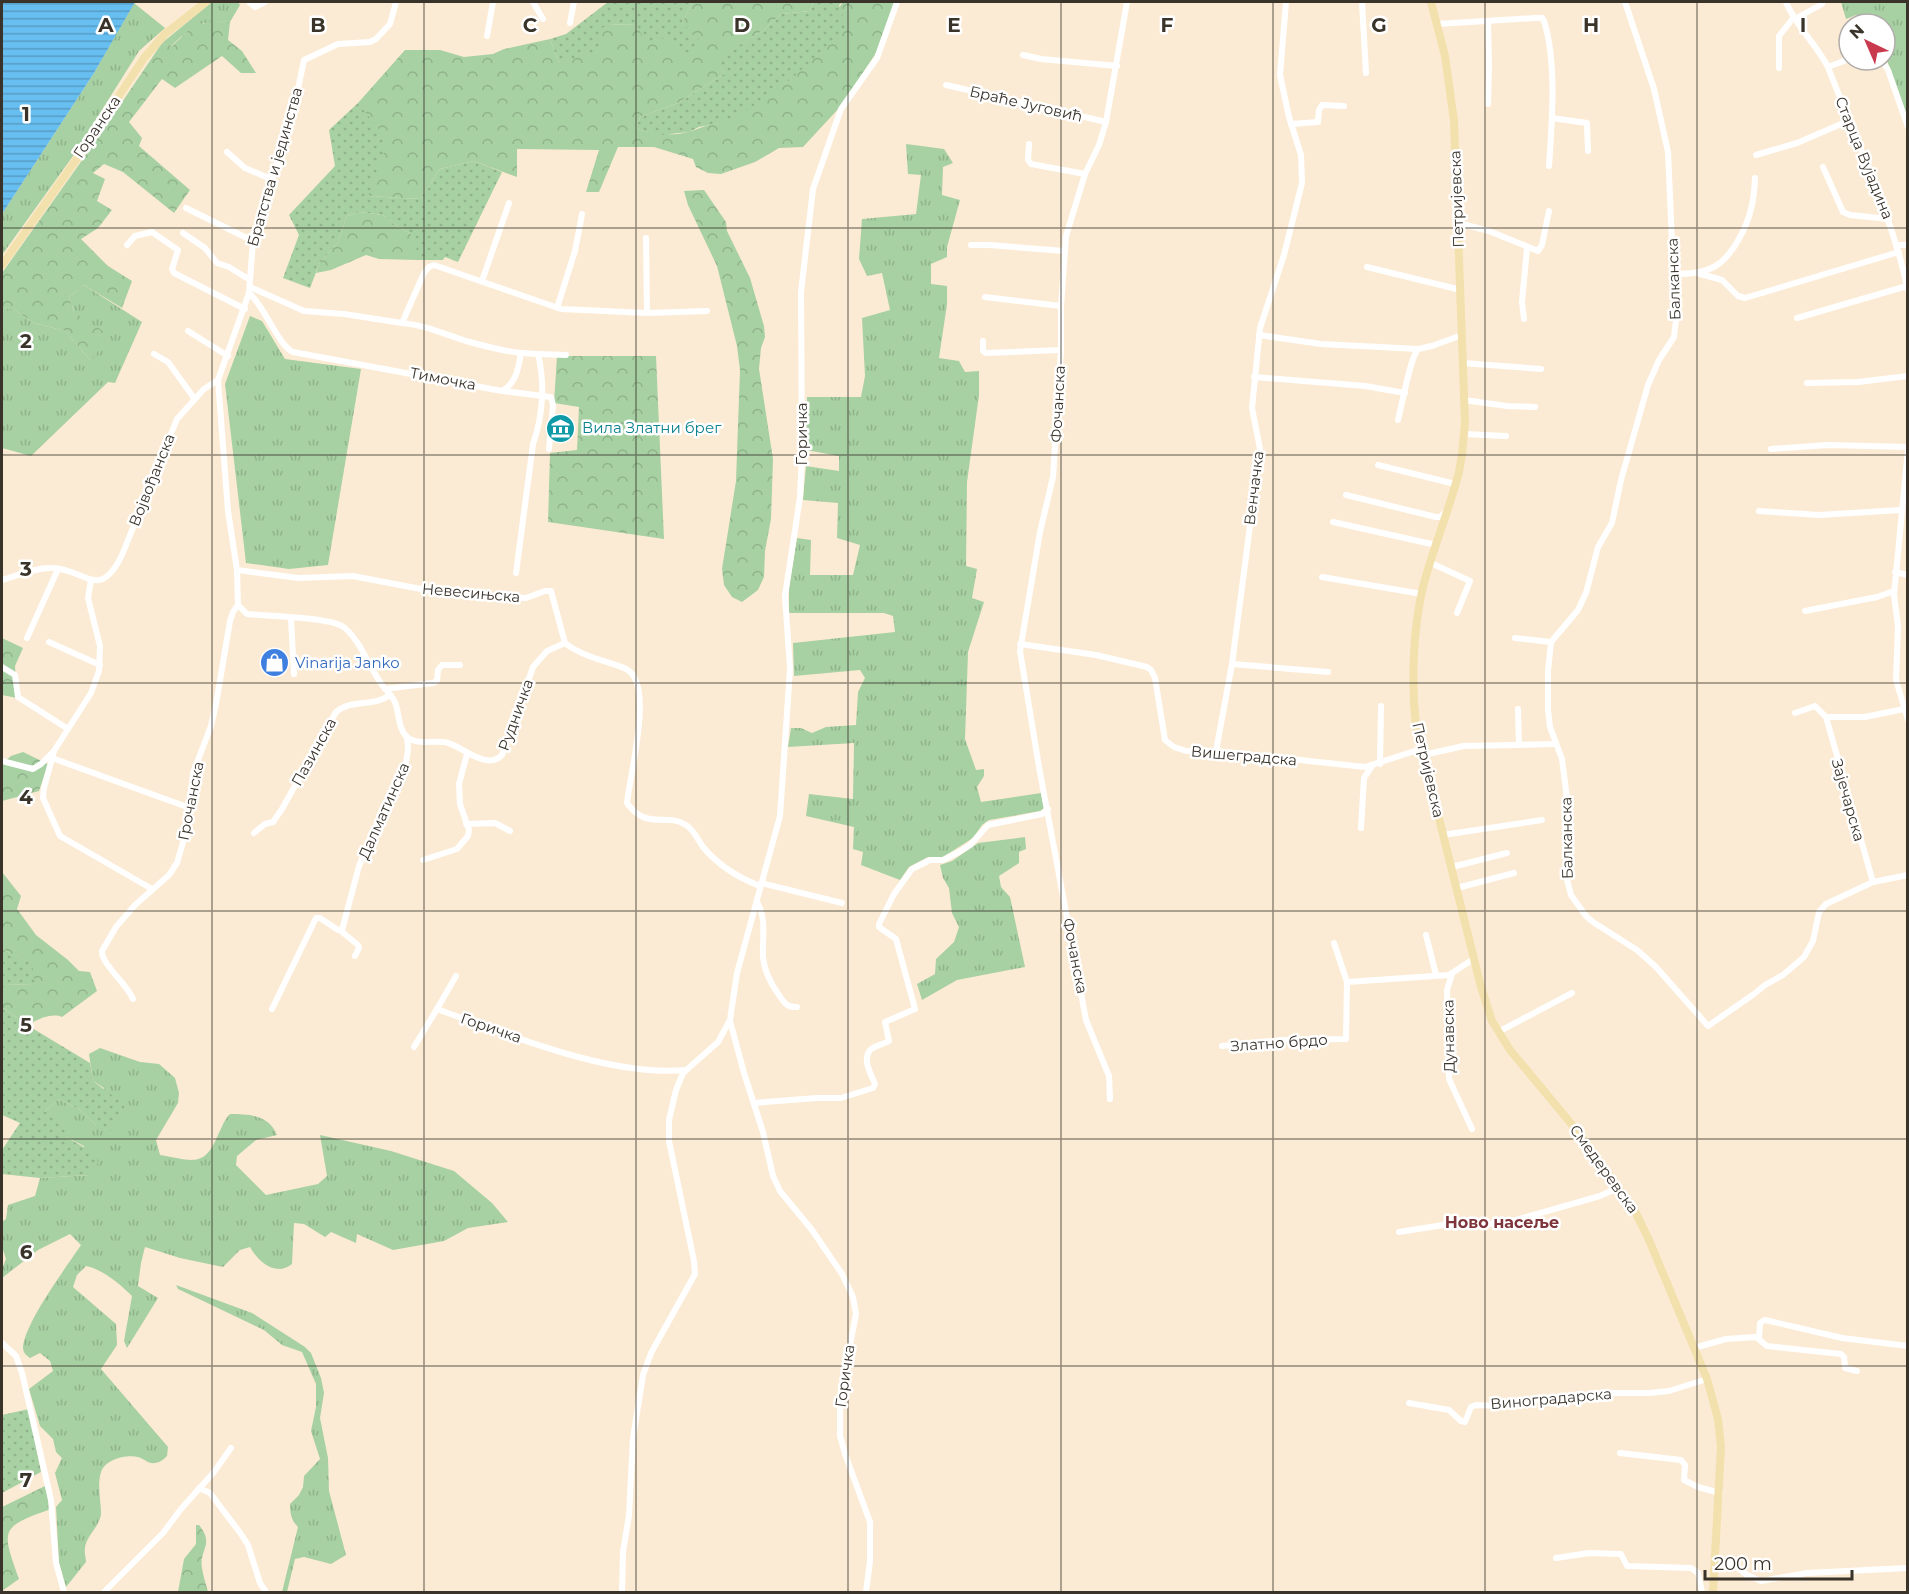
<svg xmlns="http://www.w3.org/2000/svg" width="1909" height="1594" font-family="Montserrat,sans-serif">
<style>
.grass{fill:url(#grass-tufts)}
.forest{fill:url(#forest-crowns)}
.garden{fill:url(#garden-dots)}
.water{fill:url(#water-rules)}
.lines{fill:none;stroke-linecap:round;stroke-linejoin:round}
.minor{stroke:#fff;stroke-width:6}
.major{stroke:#f2e0ad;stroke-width:8}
.grid{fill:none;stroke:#39332a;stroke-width:1.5;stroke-opacity:0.55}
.labels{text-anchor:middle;stroke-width:5;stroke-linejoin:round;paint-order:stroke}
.street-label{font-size:15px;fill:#39332a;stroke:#fff}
.culture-label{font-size:15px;fill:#0d838f;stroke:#fff;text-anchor:start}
.shop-label{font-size:15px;fill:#366cbe;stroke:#fff;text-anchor:start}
.neighbourhood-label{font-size:16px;font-weight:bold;fill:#7e363c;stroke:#fff}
.grid-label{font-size:20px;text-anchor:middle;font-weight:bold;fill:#39332a;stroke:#fff;stroke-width:5;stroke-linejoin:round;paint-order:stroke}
</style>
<defs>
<pattern id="grass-tufts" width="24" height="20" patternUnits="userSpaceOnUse" patternTransform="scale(1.5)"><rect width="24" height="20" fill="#a7d0a3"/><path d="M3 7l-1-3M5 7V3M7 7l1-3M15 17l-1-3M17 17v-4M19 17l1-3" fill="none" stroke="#90b38c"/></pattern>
<pattern id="forest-crowns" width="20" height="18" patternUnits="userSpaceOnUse" patternTransform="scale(1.5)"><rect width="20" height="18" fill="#a7d0a3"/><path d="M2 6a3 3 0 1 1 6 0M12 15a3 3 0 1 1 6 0" fill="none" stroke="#90b38c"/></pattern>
<pattern id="garden-dots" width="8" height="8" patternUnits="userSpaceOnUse" patternTransform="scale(1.5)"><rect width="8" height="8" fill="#a7d0a3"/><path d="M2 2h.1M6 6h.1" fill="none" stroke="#90b38c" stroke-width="1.8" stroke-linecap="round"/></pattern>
<pattern id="water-rules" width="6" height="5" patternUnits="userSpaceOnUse" patternTransform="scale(1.5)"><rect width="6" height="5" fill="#67bff1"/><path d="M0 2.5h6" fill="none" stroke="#569cc3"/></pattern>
</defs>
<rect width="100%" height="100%" fill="#fcebd4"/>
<g class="grass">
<path d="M212,2h26l2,3 -10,17c-32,-2 -37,4 -59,24l-9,-3z"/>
<path d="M1841,2h66v119l-22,-67v-30h-10l-2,-4 -17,-5 -10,4z"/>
<path d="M134,3l31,25 -26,23 -66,105 -71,99v-41l92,-141z"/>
<path d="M906,144l38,5 9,14 -10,4 -1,28 18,5 -13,47v10l-16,7v20l16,2v18l-8,54 20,3 6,11 14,-1v24l-12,87 -1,84 11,3 -5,29 12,4 -16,50 -3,87 11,31 8,-1v7l-7,11 4,15 60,-9 3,15 -4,3 -51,9 -7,5 -9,13 -30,19h-15l-19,10 -9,13 -39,-15 2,-13 -10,-3 1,-22 -48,-11 3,-22 44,5 1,-56 -66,4 3,-19h10l11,5 14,-6 30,-2 2,-33 7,-14 -5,-8 -66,6 -1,-33 102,-11 -2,-16 -9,-3h-95v-25l8,-50 14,2 -1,35h43l7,-30 -23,-7 1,-35 -35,-3 3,-34 33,5v-15l-33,-6 1,-53h54l4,-21 -3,-58 28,-8 -8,-37 -15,3 -8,-17 3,-40 54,-5 5,-39 -13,-1z"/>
<path d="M84,285l58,37 -27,61 -7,-1 -77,74 -29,-8v-135l6,-5 8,3 18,12 31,8 26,30 -22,-64z"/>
<path d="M250,316l12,5 23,38 76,10 -33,196 -39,4 -43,-6 -21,-179z"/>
<path d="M1025,837l1,12 -7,3v11l-20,13 2,11 9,10 15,70 -68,13 -35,20 -5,-16 18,-10 1,-15 18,-17 5,-15 -7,-14 -3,-25 -6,-10 -3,-13 12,-4 26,-18z"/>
<path d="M100,1048l40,14 19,2 16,14 4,15 -1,10 -22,37 4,15c32,5 44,14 58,-20 4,-8 6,-15 12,-21 20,0 39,1 47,21l-21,5 -19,16 -1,9 30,30 52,-11 9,-8 -7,-41 71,16 63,20 38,32 16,19 -40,6 -24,13 -51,9 -36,-16 -1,9 -25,-11 -6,5 -21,-13 -10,-1 -2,41c-16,13 -34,-2 -42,-17l-10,3 -17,17 -43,-9 -35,-11 -4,16 -3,23 20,12 -31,50 -3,-7 8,-45c-12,-12 -30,-27 -46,-30l-9,9 -4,12 43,37 1,21 -16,24 67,78 -1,9c-3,3 -6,6 -12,7 -7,1 -10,-4 -17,-6 -11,-3 -33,2 -37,15 -4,13 0,29 0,42 -1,12 -15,22 -16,34 -1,4 1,10 1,14l-20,25 -7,-24 -3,-56 6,-7 -7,-27 7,-15 -6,-6 -3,-13 -13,-13 -11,-37 24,-18 -3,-10 -10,-8 -10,5c-4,-3 -7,-5 -7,-11 3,-26 42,-78 58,-102l-11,-11 -32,16 -36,28v-9l4,-10 -4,-12v-25l4,-3 2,-14 27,-9 5,-18 50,-3 -6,-29 -18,-9 -21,-26 13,-12 21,10 17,16 8,-37 -11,-7 -4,-27z"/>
<path d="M176,1285l76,28 53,34 6,6 10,25 3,15 -4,25 8,40 1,33 17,64 -15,9 -27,-7 -9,2 -8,33h-5l16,-65c-7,-7 -8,-14 -8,-23l9,-9 4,-8 1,-11 16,-17 -9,-28 5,-24v-23l-14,-32 -20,-7 -18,-15 -86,-41z"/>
</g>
<g class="forest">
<path d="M692,2h121l-3,9 -29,3 -16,15 -49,32 8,13 -46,29 -38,14 -4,12c17,4 35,8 52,3 11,-3 20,-8 32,-9l70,-43 53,-78h53l-16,45 -40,60 -37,40 -24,1 -24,14 -34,12 -13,-1 -12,-6 -3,-8 -39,-12h-36l-19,45h-13l13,-42 -82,-1v28l-43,-16 -34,8 -20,30 -52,-3 -10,-93 47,-53h35l24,7 29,-3 11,-5 46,-10 9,24 41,-35 8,-4 29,1 45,-2z"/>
<path d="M214,21l16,1 -2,18 14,11 14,22h-15l-19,-17 -47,32 -13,-9 -33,43 13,16 -3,8 51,44 -16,23 -51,-41 -19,-8 -11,9 12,6 -8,22 15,9 -14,18 -17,11 27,27 24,15 -10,27 -38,-23 -15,12 5,15 35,23 -18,26 -26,-30 -31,-8 -18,-12 -8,-2 -6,4v-40l93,-131 67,-99 10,3 21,-20z"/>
<path d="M704,190l22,32 1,9 23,47 14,48 1,11 -4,11 -2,21 14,90 -2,60 -6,32 -1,26 -6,13 -16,12 -10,-5 -8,-12 -2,-16 14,-88 4,-111 -3,-24 -20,-80 -29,-61 -4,-14z"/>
<path d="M359,212l24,3 15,12 12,6 7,8v19l-38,-1 -13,-4 -35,15 -15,3 4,-11 17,-18 10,-28z"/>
<path d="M557,356h99l8,183 -116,-17 2,-69 27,-3 2,-43 -25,-4z"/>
<path d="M2,638l21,10 -8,18 2,32 -15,-3z"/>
<path d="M23,752l25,12 -9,27 -37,10v-37l9,-8z"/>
<path d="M2,860v12l19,24 -4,13 19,26 32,25 11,11 11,1 7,19 -35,26c-11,-5 -25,3 -35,8l-25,-18v-18l2,-4 30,-1 -3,-20 -29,-15z"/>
<path d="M45,1486l6,23c-51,18 -50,20 -32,70l-17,12v-84z"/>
<path d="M196,1525h3c16,20 0,24 3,43 1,8 4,16 6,24h-30l6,-33 12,-15z"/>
</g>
<g class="garden">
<path d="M608,2h84l-10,21 18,18 -15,17 -18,-21 -21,7 -9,-19 -28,-1 -9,5 2,21 -43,13 -9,-24 16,-5z"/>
<path d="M813,2h30l-4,3 8,23 -57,52 -50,35 -20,8 -21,4 -10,5 -29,3 -24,-6 4,-12 38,-14 46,-29 -9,-13 50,-32 16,-15 29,-3z"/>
<path d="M358,103l30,38 -20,55 52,3 20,-30 34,-8 28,11 -44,90 -13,-5 -2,3h-26l-1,-19 -6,-8 -12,-6 -15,-12 -24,-3 -12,4 -10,28 -17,18 -10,26 -27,-10 16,-43 -10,-20 46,-49 -6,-36z"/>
<path d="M2,949l30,15 3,20 -30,1 -3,4z"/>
<path d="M2,1007l25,18 63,38 3,18 28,21 6,9 -17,20 -14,-6 -17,-16 -21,-10 -13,12 24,16 -3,10 30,17 2,9 -8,12 -50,3 -38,-4v-24l18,-27 -18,-8z"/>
<path d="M29,1409l12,63 -39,21v-78z"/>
</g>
<path class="water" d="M2,2h133l-41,71 -92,141z"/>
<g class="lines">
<g class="minor">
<path d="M249,2l6,5 10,-5"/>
<path d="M533,2l10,17"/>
<path d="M1362,2l4,71"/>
<path d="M1625,2l29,87 14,63 5,113 3,23v32l-2,17 -15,23 -11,25 -27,95 -9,43 -14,24 -12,46 -8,17 -27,32 -3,29v39l2,17 12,32 7,55 -3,62 5,19 15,21 7,6 44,28 19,17 52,59 46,-32 11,-9 18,-10 21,-18 9,-16 6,-29 7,-8 47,-22 35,-7"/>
<path d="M1786,2c10,24 30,42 42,65 28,74 63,145 80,223"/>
<path d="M1795,19l27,-15"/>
<path d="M570,23l4,-21"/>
<path d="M1437,24l98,-6h7l2,3c13,40 8,103 5,145"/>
<path d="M487,36l6,-34"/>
<path d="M1023,55l18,4 76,7"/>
<path d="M1882,60l6,10 20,57"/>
<path d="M1828,67l21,-8"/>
<path d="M1779,68v-32l15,-19"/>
<path d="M946,85l160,37"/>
<path d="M1488,104l1,-39 -1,-43"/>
<path d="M1552,118l35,5 1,28"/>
<path d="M1291,124l27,-2 1,-12 3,-5 22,1"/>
<path d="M1029,144l-1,16 3,4 54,10"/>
<path d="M227,152l18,16 26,11"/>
<path d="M1756,155l41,-12 51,-22"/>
<path d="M1823,167l20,45 7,3 39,4"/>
<path d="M186,208l67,33"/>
<path d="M1458,223l31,8 49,20 4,-6 7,-34"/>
<path d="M183,233l22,15 12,15 12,4 21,13"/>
<path d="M127,245l8,-9 17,-4 26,18 -6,19 2,4 71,36"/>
<path d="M971,245h18l75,6"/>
<path d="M1897,245h11"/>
<path d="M1367,267l94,23"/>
<path d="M1697,273l25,7 16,16 7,2 154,-46"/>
<path d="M1675,274c34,0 49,-7 65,-37 11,-20 14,-37 15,-59"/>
<path d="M482,281l27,-78"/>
<path d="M250,287l54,24 40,3 58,9 22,-50 5,-6 5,-2 127,44 86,4 -1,-75"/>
<path d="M249,293c17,15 28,51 44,59l209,39c15,-9 16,-22 19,-38 -19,-2 -37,-7 -55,-12 -22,-7 -41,-16 -64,-18"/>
<path d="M985,297l76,9"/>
<path d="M557,308l18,-57 7,-37"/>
<path d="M647,313l60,-2"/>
<path d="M1797,318l110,-32"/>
<path d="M1524,319l-2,-17 5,-54"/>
<path d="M188,331l40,25"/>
<path d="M1259,335l62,9 97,5 14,-3 30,-11"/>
<path d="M983,341v10l3,2 75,-3"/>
<path d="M154,354l14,8 26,36"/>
<path d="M538,354l28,1"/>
<path d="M1463,363l78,6"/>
<path d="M1254,377l111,9 40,7"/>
<path d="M1807,383l51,-1 50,-6"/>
<path d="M503,391l48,6 2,8 -4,44"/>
<path d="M1464,400l43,6 28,1"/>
<path d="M1398,420c4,-15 12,-62 20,-71"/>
<path d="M1464,434l42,2"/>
<path d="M1771,449l57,-4 80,2"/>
<path d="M1908,449l-14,146 4,31 -2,54 12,40"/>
<path d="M1378,465l77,19"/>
<path d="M1346,495l90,22h4l7,-6"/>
<path d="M1759,511l60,4 82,-5"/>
<path d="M1333,522l103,23"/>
<path d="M1431,563l39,18 -13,32"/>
<path d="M237,570l61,8 55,-2 73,14 75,7 25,1 19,-7h6l14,52c11,9 28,15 42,19 7,3 16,4 22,9 24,18 1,103 -2,132 20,28 38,9 59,22 8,5 12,15 17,22 15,18 36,31 57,39"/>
<path d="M1895,572l13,3"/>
<path d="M516,573l17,-129c10,-28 12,-61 5,-90l-17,-1"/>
<path d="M1322,577l100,17"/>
<path d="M2,580c15,-4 34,-13 50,-12 34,1 47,34 70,-13l55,-136 27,-30 14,-9"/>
<path d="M91,580l-3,18 12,48 -1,25 -8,22 -37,58 -10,37 -1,10 17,38 92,53"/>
<path d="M238,605l-1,-35 -9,-59 -10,-131 31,-87 4,-52 40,-128 11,-53 34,-16 32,-2 6,-3 14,-15 6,-22"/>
<path d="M238,605l9,9c20,2 79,3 95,12 15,9 28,41 38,56 5,8 14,14 16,23 3,9 2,21 9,30 10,12 30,4 43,8 15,4 39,28 54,12l31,-88 14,-16 18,-8"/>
<path d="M1805,611l72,-14 17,-6"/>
<path d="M291,619l3,55"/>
<path d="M27,638l31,-69"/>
<path d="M1515,638l36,4"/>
<path d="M49,642l51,23"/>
<path d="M1020,644l76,11 51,12 4,3 4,8 10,62 9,7 12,4h30l149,16 56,-18"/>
<path d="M1232,664l96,8"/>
<path d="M2,667l13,8 3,22 50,32"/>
<path d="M385,689l48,-6 4,-2 1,-11 4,-5h18"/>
<path d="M1518,709l1,36"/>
<path d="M1795,713l20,-7 11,11h39l39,-8"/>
<path d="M1826,717l47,165"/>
<path d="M1216,751l16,-87 28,-215 -8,-41 8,-80 24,-73 18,-72 -1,-28 -12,-38 -9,-42 6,-73"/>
<path d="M1423,755l41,-9 92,-2"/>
<path d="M52,758l138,50"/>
<path d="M2,761l31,8 8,-5 13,-13"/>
<path d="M1380,764l1,-58"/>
<path d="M466,824l29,-1 15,8"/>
<path d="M1361,828l3,-50 8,-12"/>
<path d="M254,833l11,-9 8,-2 9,-13 54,-97c15,-13 38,-5 54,-17"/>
<path d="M1443,835l99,-15"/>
<path d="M423,860l34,-11 11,-13 1,-6 -9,-26 -1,-20 8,-30"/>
<path d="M1452,867l55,-14"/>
<path d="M761,883l81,20"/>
<path d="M1457,888l57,-15"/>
<path d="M757,902c10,16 5,37 6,55 1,14 8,27 16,38 5,8 9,13 18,12"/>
<path d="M341,931l17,14 1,3 -4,8"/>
<path d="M1426,935l10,40"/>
<path d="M1452,974l-5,16 2,89 23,50"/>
<path d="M1347,982l102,-7 26,-17"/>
<path d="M133,999c-5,-14 -32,-35 -31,-48l14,-24 19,-22 34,-30 8,-12 11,-38 5,-52 18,-47 5,-22 14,-83 3,-9 5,-7"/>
<path d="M272,1009l44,-91h4l18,12h4l17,-64 25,-59 21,-38 3,-19 -1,-13"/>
<path d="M437,1009l19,-33"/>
<path d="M730,1021l14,52 19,59 10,44 7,15 32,39 30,44 11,23 3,17 -16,83v39l5,18 25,68v39l-4,31"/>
<path d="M1498,1032l74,-39"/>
<path d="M1222,1046l61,-6 63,-1 1,-57 -13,-39"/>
<path d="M414,1047l23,-38c72,26 173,68 248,61"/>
<path d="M1110,1099l-1,-23 -23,-56 -47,-253 -19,-116 20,-119 13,-55 8,-127v-44l5,-70 19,-62 14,-29 7,-23 21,-120"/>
<path d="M754,1103l63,-5h24l32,-10 2,-4c-4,-10 -13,-24 -5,-34 4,-4 14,-6 19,-9l-4,-19 30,-13 -19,-70 -17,-12v-3l15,-30 18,-25 18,-9h13l16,-8 11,-7 18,-20 54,-11 6,-5"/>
<path d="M1399,1232l57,-9 46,1 98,-28 20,-9"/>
<path d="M1759,1337l1,-14 5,-3 77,18 66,8"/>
<path d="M2,1343l14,13 6,17 29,127 5,63 8,29"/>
<path d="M1694,1348l32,-9 30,-2 11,9 74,8 3,3 1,11 12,3"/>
<path d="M1409,1403l40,7 12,11 4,1 6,-15 5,-2 27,1 33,-7 24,2 17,-2 32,-6h40l20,-2 38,-12"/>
<path d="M1620,1453l61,7 4,5 -1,15 14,7 22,6"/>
<path d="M199,1488l11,5 31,41 7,11 12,38 6,9"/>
<path d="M1556,1558l33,-5 32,1 6,12 64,2 7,5 4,19"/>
<path d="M1715,1559l15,3 17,13 14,6 46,-8 101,-5"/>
<path d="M104,1592l59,-59 18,-24 33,-37 17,-24"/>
<path d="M622,1592l1,-40 6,-37 4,-77 10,-63 8,-22 44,-79 -1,-13 -25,-120v-21l7,-30 7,-17 35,-31 12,-22 7,-47 43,-157 10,-147 -5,-73 15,-99 2,-41 -1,-164 12,-103 28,-80 36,-51 20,-56"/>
</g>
<g class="major">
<path d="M1431,2l14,54 9,65 11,302 -3,31 -3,18c-10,39 -26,76 -36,115 -10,42 -12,96 -7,139l65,261 11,34 18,29 68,82 55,75 16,33 58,139 11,40 3,28 -8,145"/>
<path d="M2,265l79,-112 63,-95 21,-24 41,-32"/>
</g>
</g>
<path class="grid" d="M212,2v1590M424,2v1590M636,2v1590M848,2v1590M1061,2v1590M1273,2v1590M1485,2v1590M1697,2v1590M2,228h1906M2,455h1906M2,683h1906M2,911h1906M2,1139h1906M2,1366h1906"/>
<defs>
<symbol id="museum-disc" viewBox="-11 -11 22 22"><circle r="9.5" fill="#0f9aa8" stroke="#fff"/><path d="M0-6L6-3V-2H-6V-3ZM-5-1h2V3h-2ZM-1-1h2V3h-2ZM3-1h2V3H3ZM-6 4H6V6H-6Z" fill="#fff"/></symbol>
<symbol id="shop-disc" viewBox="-11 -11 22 22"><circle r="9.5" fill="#3f7fe0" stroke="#fff"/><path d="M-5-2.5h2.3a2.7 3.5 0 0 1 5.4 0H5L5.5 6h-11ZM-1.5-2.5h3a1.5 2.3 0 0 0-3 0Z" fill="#fff"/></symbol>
</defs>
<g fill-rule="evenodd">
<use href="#museum-disc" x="544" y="412" width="33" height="33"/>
<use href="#shop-disc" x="258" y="646" width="33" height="33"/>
</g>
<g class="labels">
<g class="street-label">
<text transform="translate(1026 104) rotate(13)" y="5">Браће Југовић</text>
<text transform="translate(97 127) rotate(-56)" y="5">Горанска</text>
<text transform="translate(1864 158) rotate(68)" y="5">Старца Вујадина</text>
<text transform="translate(275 167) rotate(-74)" y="5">Братства и јединства</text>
<text transform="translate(1457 199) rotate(-92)" y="5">Петријевска</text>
<text transform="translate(1674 279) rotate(-92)" y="5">Балканска</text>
<text transform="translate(443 379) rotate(11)" y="5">Тимочка</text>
<text transform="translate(1058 404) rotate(-87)" y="5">Фочанска</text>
<text transform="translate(802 434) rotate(-90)" y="5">Горичка</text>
<text transform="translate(152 480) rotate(-68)" y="5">Војвођанска</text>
<text transform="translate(1254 488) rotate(-83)" y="5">Венчачка</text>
<text transform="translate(471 593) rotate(5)" y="5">Невесињска</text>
<text transform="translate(516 715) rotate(-70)" y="5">Рудничка</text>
<text transform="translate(314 752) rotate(-61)" y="5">Пазинска</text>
<text transform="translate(1244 756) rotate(5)" y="5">Вишеградска</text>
<text transform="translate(1428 770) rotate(77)" y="5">Петријевска</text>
<text transform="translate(1848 800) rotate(74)" y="5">Зајечарска</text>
<text transform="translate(191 801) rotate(-79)" y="5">Грочанска</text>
<text transform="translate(384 811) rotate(-66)" y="5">Далматинска</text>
<text transform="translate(1567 838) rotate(-91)" y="5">Балканска</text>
<text transform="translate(1075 956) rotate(79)" y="5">Фочанска</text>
<text transform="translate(491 1028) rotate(19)" y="5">Горичка</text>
<text transform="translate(1449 1036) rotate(-91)" y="5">Дунавска</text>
<text transform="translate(1279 1043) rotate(-4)" y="5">Златно брдо</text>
<text transform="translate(1604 1169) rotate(54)" y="5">Смедеревска</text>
<text transform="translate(845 1376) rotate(-82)" y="5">Горичка</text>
<text transform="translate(1551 1399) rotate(-5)" y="5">Виноградарска</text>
</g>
<g class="culture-label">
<text x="582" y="433">Вила Златни брег</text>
</g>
<g class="shop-label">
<text x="295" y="668">Vinarija Janko</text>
</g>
<g class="neighbourhood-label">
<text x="1502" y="1228">Ново насеље</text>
</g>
</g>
<g class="grid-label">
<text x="106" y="32">A</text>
<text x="318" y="32">B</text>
<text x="530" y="32">C</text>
<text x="742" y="32">D</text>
<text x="954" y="32">E</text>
<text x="1167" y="32">F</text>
<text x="1379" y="32">G</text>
<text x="1591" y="32">H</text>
<text x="1803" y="32">I</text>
<text x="26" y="121">1</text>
<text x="26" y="348">2</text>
<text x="26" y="576">3</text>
<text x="26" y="804">4</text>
<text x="26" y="1032">5</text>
<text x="26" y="1259">6</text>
<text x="26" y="1487">7</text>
</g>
<rect width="1909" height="1594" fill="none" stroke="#39332a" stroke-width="6"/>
<g transform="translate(1867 42) rotate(316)"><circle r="28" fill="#ffffff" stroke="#b0adaa" stroke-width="1.5"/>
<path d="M0-4.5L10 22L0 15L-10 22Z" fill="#ca3a4e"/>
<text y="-9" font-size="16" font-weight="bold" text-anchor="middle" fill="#39332a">N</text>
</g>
<path d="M1705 1570v9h147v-9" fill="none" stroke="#39332a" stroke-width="3"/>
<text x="1714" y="1570" font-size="18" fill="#39332a" stroke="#ffffff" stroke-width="4.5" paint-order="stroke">200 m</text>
</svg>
